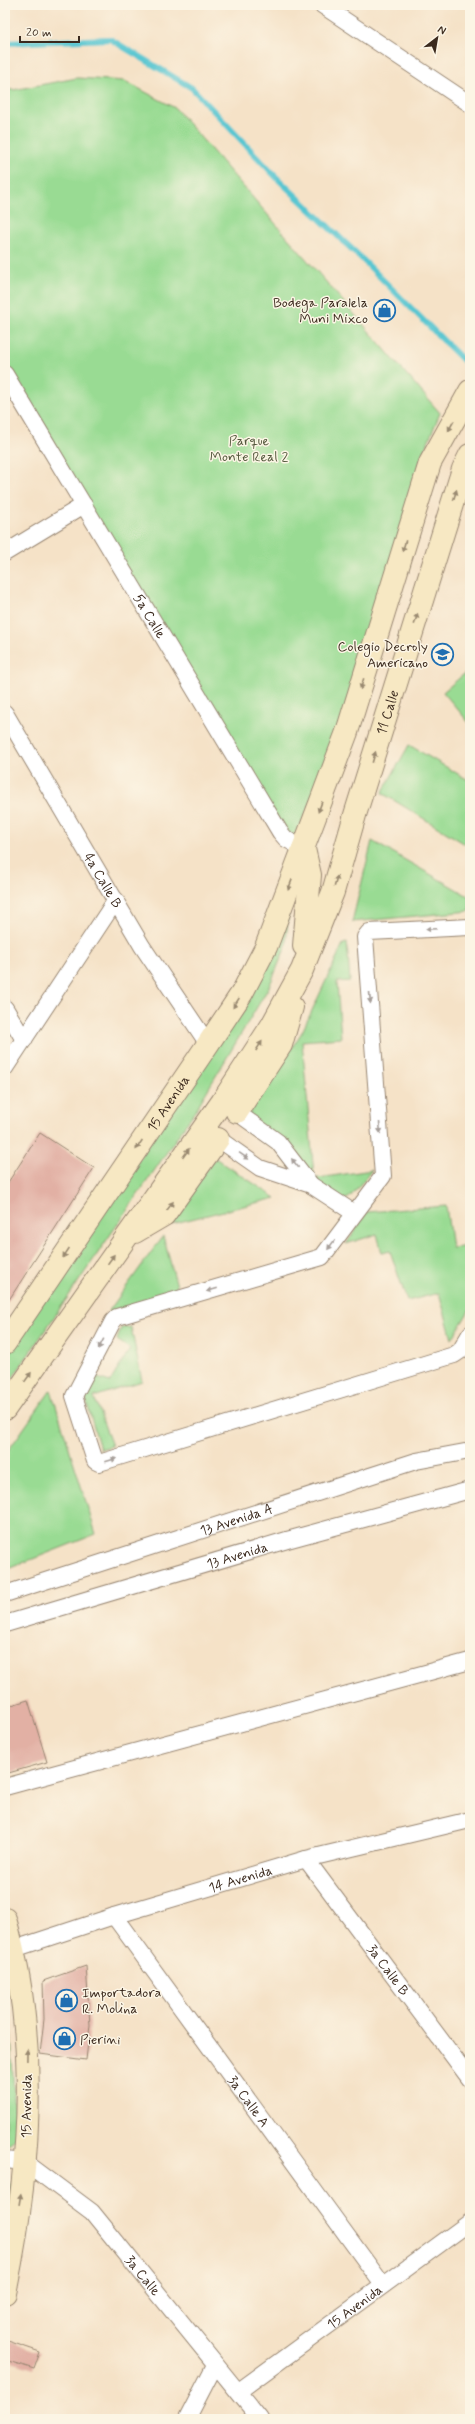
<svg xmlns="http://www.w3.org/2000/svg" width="475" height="2424" font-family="Mynerve,sans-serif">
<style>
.green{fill:#99db93;stroke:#6a8258}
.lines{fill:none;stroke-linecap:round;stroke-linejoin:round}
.stream{stroke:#59c6d1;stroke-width:6}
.building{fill:#e2b0a4}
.street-casing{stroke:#988672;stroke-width:18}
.secondary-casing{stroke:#988672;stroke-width:24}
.street{stroke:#fff;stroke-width:16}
.secondary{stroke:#f7e8c3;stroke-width:22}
.oneway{fill:#998970}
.oneway2{fill:#a79f9a}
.labels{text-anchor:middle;stroke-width:3;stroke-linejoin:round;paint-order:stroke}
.poi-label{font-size:14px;fill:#3b2a1e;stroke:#fcf5e5;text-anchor:end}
.park-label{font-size:14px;fill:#52563b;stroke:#fcf5e5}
.street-label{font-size:14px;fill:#3b2a1e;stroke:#fcf5e5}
</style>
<rect width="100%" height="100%" fill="#fcf5e5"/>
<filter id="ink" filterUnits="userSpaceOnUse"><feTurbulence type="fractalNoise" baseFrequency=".025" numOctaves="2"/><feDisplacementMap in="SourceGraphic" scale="8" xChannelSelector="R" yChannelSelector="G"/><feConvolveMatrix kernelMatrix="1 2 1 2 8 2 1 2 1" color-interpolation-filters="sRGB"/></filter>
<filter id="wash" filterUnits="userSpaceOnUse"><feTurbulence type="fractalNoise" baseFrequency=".012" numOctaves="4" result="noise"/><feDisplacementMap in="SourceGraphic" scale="16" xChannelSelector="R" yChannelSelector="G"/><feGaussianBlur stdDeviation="0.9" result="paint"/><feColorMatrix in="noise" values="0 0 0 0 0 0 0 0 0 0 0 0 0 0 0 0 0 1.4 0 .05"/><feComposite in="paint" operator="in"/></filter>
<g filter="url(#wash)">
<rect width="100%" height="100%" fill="#f5e2c7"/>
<g class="green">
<path d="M77,78l48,3 50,27 265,305 -19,46 -78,271 -51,115 -287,-475v-281l8,1z"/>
<path d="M470,669v55l-27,-32z"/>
<path d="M409,745l61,36v66l-88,-54z"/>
<path d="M372,841l98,56v14l-118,11z"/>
<path d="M289,902l-3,44 -17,41 -74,124 -190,278v-31l212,-316z"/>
<path d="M347,943l3,38 -13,1 4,56 -39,3 12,134 -6,1 -64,-54 58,-90 41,-88z"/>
<path d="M215,1158l61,40 -109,27z"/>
<path d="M372,1170l-22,27 -8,4 -30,-22z"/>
<path d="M446,1206l6,42 18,-2v63l-18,30 -13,-46 -32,8 -17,-50 -8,2 -5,-19 -31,10 21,-32z"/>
<path d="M163,1236l16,57 -71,19z"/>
<path d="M131,1327l11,54 -48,16 18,49 -12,3 -16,-56 11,-16 15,5 20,-33 -13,-9 4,-12z"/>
<path d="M51,1390l45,144 -91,36v-115z"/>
<path d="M5,1993l6,42 5,103 -11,9z"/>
<path d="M5,2179l6,7 -6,34z"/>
</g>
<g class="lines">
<path class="stream" d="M5,43l105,-4 82,49 85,90 81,77 111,111"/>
</g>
<g id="blocks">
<g class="building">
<path d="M40,1133l54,35 -89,138v-119z"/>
<path d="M28,1700l19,62 -42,12v-67z"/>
<path d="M86,1966l4,59 -4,35 -46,-6 4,-35 -1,-38z"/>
<path d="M5,2340l35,12 -6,17 -29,-9z"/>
</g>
</g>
</g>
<g filter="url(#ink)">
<use href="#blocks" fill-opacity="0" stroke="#988672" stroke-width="1"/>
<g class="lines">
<defs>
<g id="street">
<path d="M322,5l148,99"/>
<path id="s1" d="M5,374l275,458 6,7 18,10"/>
<path d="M5,553l79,-48"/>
<path id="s2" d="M5,713l137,233 66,98"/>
<path d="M470,927l-101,5 -4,5 18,239 -61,81 -205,60 -4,4 -39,75 21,65 4,2 355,-108 6,-4 10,-17"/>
<path d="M5,1008l19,32"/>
<path d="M5,1068l111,-168"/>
<path d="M228,1106l50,36 33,43"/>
<path d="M210,1133l50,35 51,17 43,28"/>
<path id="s3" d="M5,1594l411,-133 54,-10"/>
<path id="s4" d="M5,1624l282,-84 183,-50"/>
<path d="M5,1787l465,-126"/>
<path id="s5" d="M306,1859l164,220"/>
<path id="s6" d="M114,1916l269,369"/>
<path id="s7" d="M14,1949l100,-33 192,-57 164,-39"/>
<path id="s8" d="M5,2160l20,2 67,50 168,207"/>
<path id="s9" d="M239,2391l231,-169"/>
<path d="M187,2419l28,-54"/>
</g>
<g id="secondary">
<path d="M304,849l6,26 -6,71"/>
<path d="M237,1112l44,-67 11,-38"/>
<path d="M135,1232l29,-17 54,-76"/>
<path id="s10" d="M5,1343l203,-299 34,-51 24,-46 81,-215 83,-269 40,-72"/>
<path id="s11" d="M5,1409l217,-307 50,-77 30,-55 31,-78 22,-77 108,-346 7,-14"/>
<path d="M5,1919c35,119 25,254 0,374"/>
</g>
</defs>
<use href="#street" class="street-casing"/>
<use href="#secondary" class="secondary-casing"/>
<use href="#street" class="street"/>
<use href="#secondary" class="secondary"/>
</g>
<defs><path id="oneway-solid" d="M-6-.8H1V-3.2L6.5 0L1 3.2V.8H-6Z"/></defs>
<g class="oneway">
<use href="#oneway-solid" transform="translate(451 426) rotate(119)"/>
<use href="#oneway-solid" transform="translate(455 495) rotate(-73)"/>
<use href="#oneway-solid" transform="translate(404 546) rotate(107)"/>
<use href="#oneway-solid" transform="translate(416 619) rotate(-73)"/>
<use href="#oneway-solid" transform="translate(362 684) rotate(107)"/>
<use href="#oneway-solid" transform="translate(374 757) rotate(-73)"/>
<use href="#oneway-solid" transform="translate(320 807) rotate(110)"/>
<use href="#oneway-solid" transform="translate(336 881) rotate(-74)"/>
<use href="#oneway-solid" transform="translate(290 885) rotate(111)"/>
<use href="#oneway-solid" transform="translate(236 1003) rotate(123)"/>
<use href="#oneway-solid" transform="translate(259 1046) rotate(-57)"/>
<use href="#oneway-solid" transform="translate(139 1145) rotate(124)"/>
<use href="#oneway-solid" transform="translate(186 1153) rotate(-55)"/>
<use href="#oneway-solid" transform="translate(170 1206) rotate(-54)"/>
<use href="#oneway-solid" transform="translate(66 1253) rotate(124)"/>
<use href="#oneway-solid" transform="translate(111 1259) rotate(-55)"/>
<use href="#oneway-solid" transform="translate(28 1377) rotate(-55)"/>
<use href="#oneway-solid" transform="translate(27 2055) rotate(-89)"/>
<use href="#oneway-solid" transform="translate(20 2199) rotate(-81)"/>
</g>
<g class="oneway2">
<use href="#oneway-solid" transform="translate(431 929) rotate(177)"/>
<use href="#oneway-solid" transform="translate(370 998) rotate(85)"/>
<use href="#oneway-solid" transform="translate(380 1128) rotate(85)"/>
<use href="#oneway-solid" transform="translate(244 1156) rotate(34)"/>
<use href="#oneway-solid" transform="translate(295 1163) rotate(-128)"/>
<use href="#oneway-solid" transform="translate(331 1245) rotate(126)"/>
<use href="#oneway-solid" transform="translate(212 1290) rotate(164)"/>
<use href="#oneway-solid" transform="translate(101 1344) rotate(118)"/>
<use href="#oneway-solid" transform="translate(111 1460) rotate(-17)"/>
</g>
</g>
<defs>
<symbol id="shop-ring" viewBox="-11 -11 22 22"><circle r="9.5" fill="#fcf5e5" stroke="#1f6fb2" stroke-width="1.5"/><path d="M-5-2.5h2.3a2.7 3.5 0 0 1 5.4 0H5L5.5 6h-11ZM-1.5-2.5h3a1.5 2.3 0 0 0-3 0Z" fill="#1f6fb2"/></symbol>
<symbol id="school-ring" viewBox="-11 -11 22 22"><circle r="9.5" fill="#fcf5e5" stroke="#1f6fb2" stroke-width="1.5"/><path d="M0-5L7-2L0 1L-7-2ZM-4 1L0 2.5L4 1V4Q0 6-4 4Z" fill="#1f6fb2"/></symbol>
</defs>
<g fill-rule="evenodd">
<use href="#shop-ring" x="372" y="298" width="25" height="25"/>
<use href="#school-ring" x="430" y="642" width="25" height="25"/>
<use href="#shop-ring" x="54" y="1988" width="25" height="25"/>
<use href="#shop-ring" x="52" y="2026" width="25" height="25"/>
</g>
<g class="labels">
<g class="poi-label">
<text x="368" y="307">Bodega Paralela<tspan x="368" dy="16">Muni Mixco</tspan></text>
<text x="428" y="651">Colegio Decroly<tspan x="428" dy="16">Americano</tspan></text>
<text x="82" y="1997" text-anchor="start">Importadora<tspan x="82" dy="16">R. Molina</tspan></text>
<text x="80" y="2044" text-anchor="start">Pierini</text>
</g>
<g class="park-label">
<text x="249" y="445">Parque<tspan x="249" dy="16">Monte Real 2</tspan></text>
</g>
<g class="street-label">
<text dy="5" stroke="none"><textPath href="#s1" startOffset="282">5a Calle</textPath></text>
<text dy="5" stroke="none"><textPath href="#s11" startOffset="802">11 Calle</textPath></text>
<text dy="5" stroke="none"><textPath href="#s2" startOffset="194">4a Calle B</textPath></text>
<text dy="5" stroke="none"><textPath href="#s10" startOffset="290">15 Avenida</textPath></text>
<text dy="5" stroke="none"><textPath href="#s3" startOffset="243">13 Avenida A</textPath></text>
<text dy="5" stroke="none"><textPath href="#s4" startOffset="242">13 Avenida</textPath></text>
<text dy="5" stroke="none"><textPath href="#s7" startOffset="237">14 Avenida</textPath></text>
<text dy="5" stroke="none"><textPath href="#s5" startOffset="138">3a Calle B</textPath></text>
<text dy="5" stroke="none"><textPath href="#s6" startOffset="229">3a Calle A</textPath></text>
<text transform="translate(26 2106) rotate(-89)" y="5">15 Avenida</text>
<text dy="5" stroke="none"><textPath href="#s8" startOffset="185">3a Calle</textPath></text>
<text dy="5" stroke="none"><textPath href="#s9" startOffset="143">15 Avenida</textPath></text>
</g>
</g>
<rect width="475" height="2424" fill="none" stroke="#fcf5e5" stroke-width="20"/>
<g transform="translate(437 38) rotate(31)" stroke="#fcf5e5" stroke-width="3" paint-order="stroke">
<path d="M0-3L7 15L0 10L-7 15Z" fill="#3b2a1e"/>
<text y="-6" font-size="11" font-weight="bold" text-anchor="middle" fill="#3b2a1e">N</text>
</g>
<path d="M20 36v6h59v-6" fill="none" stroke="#3b2a1e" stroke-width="2"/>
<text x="26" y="36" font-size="12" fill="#3b2a1e" stroke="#fcf5e5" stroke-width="3" paint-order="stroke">20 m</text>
</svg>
